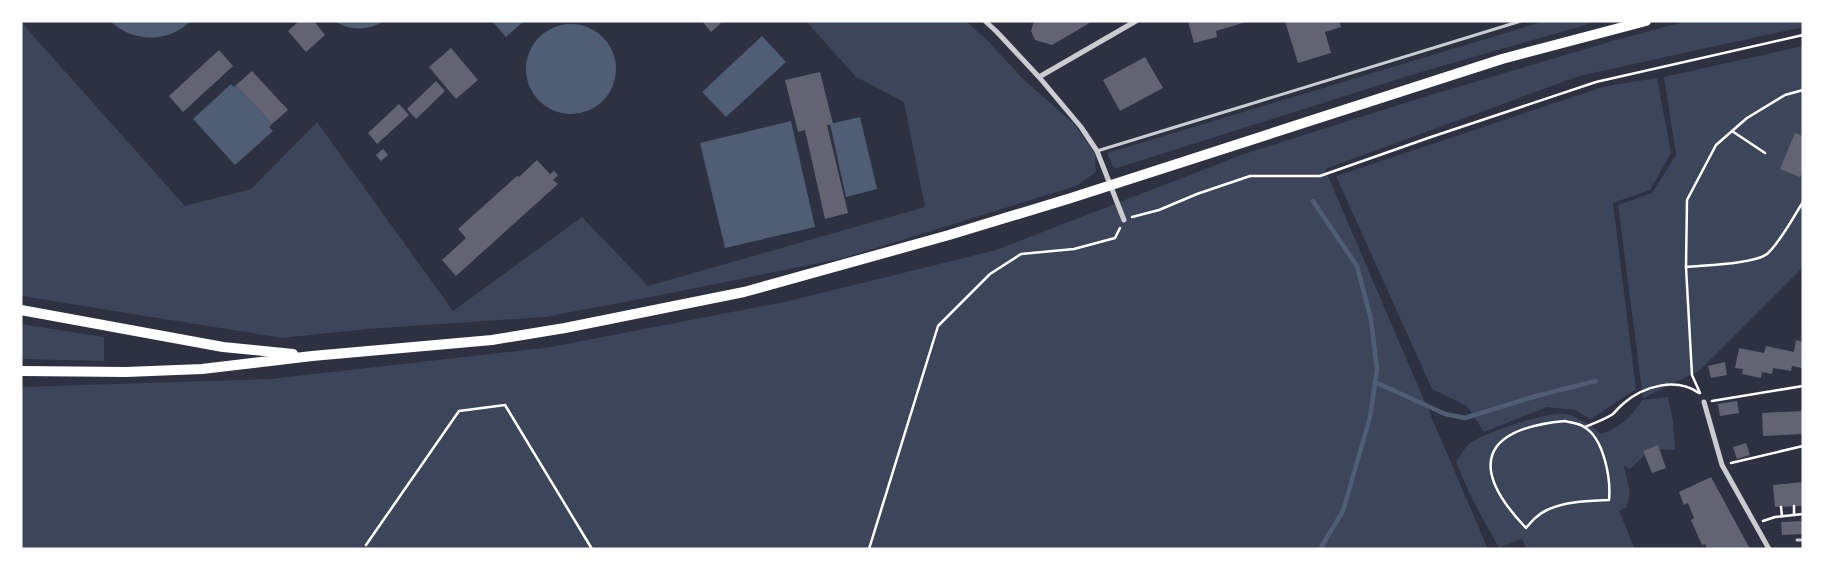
<svg xmlns="http://www.w3.org/2000/svg" width="1824" height="570" font-family="Roboto,sans-serif">
<style>
.green{fill:#3c4559}
.water{fill:#4f5d75}
.lines{fill:none;stroke-linecap:round;stroke-linejoin:round}
.stream{stroke:#4f5d75;stroke-width:4.5}
.building{fill:#626471}
.path{stroke:#fff;stroke-width:2.5}
.service{stroke:#caccd0;stroke-width:3}
.minor{stroke:#caccd0;stroke-width:5}
.primary{stroke:#fff;stroke-width:10}
</style>
<rect width="100%" height="100%" fill="#2d3142"/>
<g class="green">
<path d="M806,21h160l22,20 35,38 50,44 22,31 1,18 -20,14 -232,72 -183,37 -116,22 -178,12 -85,9 -261,-42v-274l164,184 66,-17 66,-67 136,189 129,-94 66,69 277,-79 -21,-105 -48,-25z"/>
<path d="M1545,21h54l-178,51 -307,97 -7,-16z"/>
<path d="M1687,21h116v6l-224,49 -254,93 163,380h-1467v-162l249,-8 281,-32 238,-46 207,-51 248,-96 180,-57 192,-57z"/>
<path d="M1803,46v221l-104,104 -56,27 -25,-193 34,-12 24,-38 -12,-78z"/>
<path d="M1657,78l14,75 -21,37 -37,13 23,186 -45,30 -16,-9 -28,-3 -63,25 -17,-26 -35,-17 -96,-213 270,-90z"/>
<path d="M21,324l83,13v24l-83,-2z"/>
<path d="M1668,397l5,25 2,28 -24,-1 -21,20 -6,-3 6,26 -3,15 -8,4 16,38h-109l-4,-10 -23,9 -27,-49 -16,-37c4,-6 8,-14 14,-19 15,-11 76,-31 95,-29 10,1 29,13 36,20 19,-6 31,-18 41,-34z"/>
</g>
<g class="water">
<path d="M110,21h81c-23,22 -58,22 -81,0z"/>
<path d="M334,21h50c-16,10 -34,10 -50,0z"/>
<path d="M492,21h32l-18,16z"/>
<circle cx="571" cy="69" r="45"/>
<path d="M762,36l24,26 -60,55 -24,-25z"/>
<path d="M231,84l3,3 2,-2 36,39 -3,3 4,4 -38,34 -42,-46z"/>
<path d="M860,117l17,72 -31,8 -16,-73z"/>
<path d="M791,121l24,106 -90,21 -25,-105z"/>
</g>
<g class="lines">
<g class="stream">
<path d="M1313,201l44,65 14,53 6,51 -7,47 -27,94 -23,38"/>
<path d="M1375,382l70,32 20,4 71,-22 60,-15"/>
</g>
</g>
<g class="building">
<path d="M299,21h15l11,14 -19,17 -18,-21z"/>
<path d="M702,21h21l-12,11z"/>
<path d="M1034,21h59l-41,24 -17,-5 -4,-9z"/>
<path d="M1188,21h58v1l-30,9 1,6 -23,6z"/>
<path d="M1285,21h54l2,6 -16,5 6,21 -33,10z"/>
<path d="M451,48l27,32 -22,19 -27,-32z"/>
<path d="M219,50l14,16 -50,46 -14,-16z"/>
<path d="M1145,57l18,31 -43,23 -17,-31z"/>
<path d="M252,71l36,39 -16,14 -36,-39z"/>
<path d="M820,72l13,52 -6,1 21,88 -23,6 -20,-89 -7,2 -13,-52z"/>
<path d="M436,81l9,10 -29,28 -9,-10z"/>
<path d="M399,104l10,11 -32,29 -9,-11z"/>
<path d="M1795,133l8,3v33l-3,8 -20,-8z"/>
<path d="M383,149l5,6 -7,6 -5,-6z"/>
<path d="M537,160l13,14 4,-3 4,4 -5,5 5,4 -102,92 -14,-16 24,-22 -8,-9 59,-53 2,1z"/>
<path d="M1796,340l7,2 -1,26 -10,-2 -1,5 -18,-3 -1,6 -10,-2 -1,6 -19,-4 1,-5 -8,-1 4,-20 25,5 2,-7 28,6z"/>
<path d="M1725,362l2,13 -16,3 -3,-12z"/>
<path d="M1737,401l2,12 -19,3 -2,-12z"/>
<path d="M1803,411v23l-40,2 -1,-23z"/>
<path d="M1746,443l4,12 -13,4 -4,-12z"/>
<path d="M1658,445l8,23 -14,5 -9,-22z"/>
<path d="M1711,477l39,72h-43l-2,-5 -3,1 -11,-25 3,-2 -6,-15 -4,2 -5,-13z"/>
<path d="M1803,482v24l-28,1 -2,-22z"/>
<path d="M1803,521v13l-21,1 -1,-13z"/>
</g>
<g class="lines">
<g class="path">
<path d="M1732,131l33,22"/>
<path d="M1132,217l27,-7 38,-16 53,-18h70l111,-39 165,-55 207,-47"/>
<path d="M1686,267c18,-2 68,-3 81,-13 12,-10 27,-38 36,-52"/>
<path d="M1700,393l-8,-18 -6,-108 1,-67 29,-55 31,-27 38,-23 18,-5"/>
<path d="M1712,401l91,-15"/>
<path d="M1565,421c6,2 14,2 19,6 20,11 27,52 25,73 -21,1 -43,1 -62,10 -9,4 -15,11 -21,18 -57,-60 -46,-99 39,-107z"/>
<path d="M1585,427c9,-4 19,-7 28,-13 4,-4 7,-8 11,-11 20,-17 52,-26 75,-10"/>
<path d="M1731,463l72,-17"/>
<path d="M1794,506v9"/>
<path d="M1781,507l1,9"/>
<path d="M1763,521l12,-4 28,-3"/>
<path d="M366,545l93,-134 46,-6 87,144"/>
<path d="M869,549l69,-223 52,-52 31,-20 53,-5 41,-11 5,-10"/>
</g>
<g class="service">
<path d="M1097,151l424,-130"/>
<path d="M1797,540h6"/>
</g>
<g class="minor">
<path d="M985,21l11,10 43,46 42,50 16,24 27,69"/>
<path d="M1039,77l97,-56"/>
<path d="M1704,402l18,63 47,84"/>
</g>
<g class="primary">
<path d="M21,310l202,37 70,7"/>
<path d="M21,371l105,1 76,-3 110,-13 180,-16 73,-12 179,-36 205,-57 122,-37 431,-139 144,-38"/>
</g>
</g>
<rect width="1824" height="570" fill="none" stroke="#ffffff" stroke-width="45"/>
</svg>
